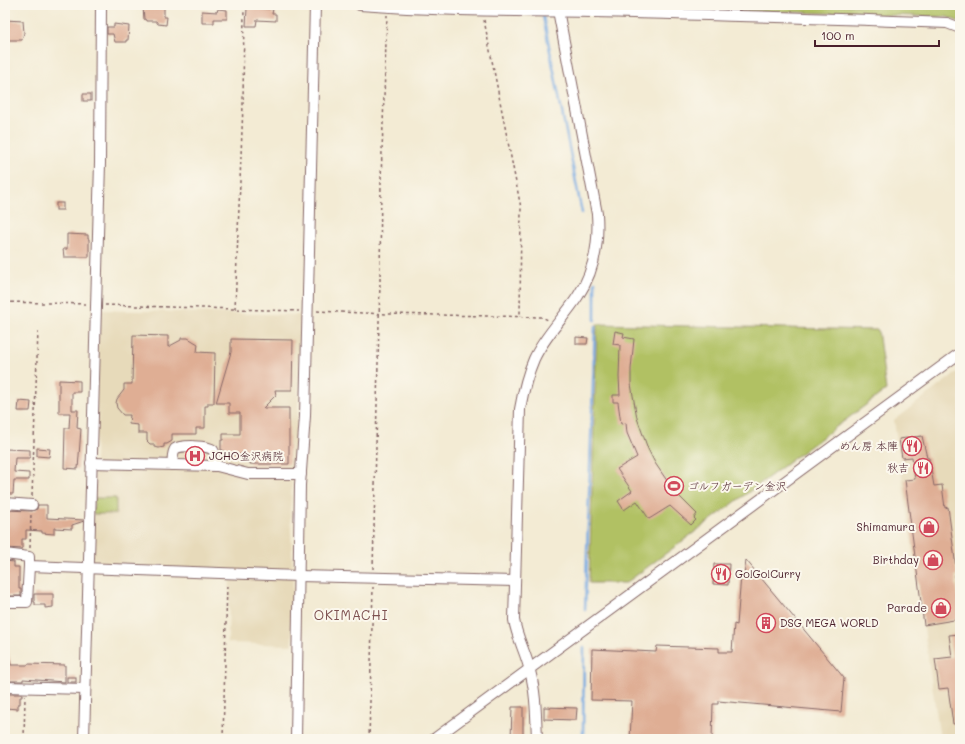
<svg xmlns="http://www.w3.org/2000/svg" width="965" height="744" font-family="Mali,'Klee One',sans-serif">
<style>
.built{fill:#e7daba}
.green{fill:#b1c164;stroke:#7e7048}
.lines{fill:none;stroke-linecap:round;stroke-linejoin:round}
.stream{stroke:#74a8e1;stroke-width:2.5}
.building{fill:#dfae94}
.minor-casing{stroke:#856666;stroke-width:12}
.path{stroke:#856666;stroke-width:1.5;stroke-dasharray:3 3;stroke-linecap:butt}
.minor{stroke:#fff;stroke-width:10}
.labels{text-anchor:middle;stroke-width:4;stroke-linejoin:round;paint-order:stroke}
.poi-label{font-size:11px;fill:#4a1f2b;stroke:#fbf7ec;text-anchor:end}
.quarter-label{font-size:13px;letter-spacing:1px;fill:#7e5150;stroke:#fbf7ec}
</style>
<rect width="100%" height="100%" fill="#fbf7ec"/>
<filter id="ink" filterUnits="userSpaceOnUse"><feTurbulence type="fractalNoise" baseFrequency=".025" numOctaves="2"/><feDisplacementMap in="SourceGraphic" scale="8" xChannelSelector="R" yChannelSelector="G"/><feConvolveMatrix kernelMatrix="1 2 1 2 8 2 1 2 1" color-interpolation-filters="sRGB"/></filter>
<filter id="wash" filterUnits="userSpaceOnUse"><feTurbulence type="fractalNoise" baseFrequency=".012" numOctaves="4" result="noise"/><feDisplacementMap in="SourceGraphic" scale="16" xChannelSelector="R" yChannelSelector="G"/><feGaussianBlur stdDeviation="0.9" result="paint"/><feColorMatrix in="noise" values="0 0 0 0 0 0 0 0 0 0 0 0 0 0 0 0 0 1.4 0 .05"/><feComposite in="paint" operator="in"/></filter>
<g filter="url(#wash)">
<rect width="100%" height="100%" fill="#f3ebd4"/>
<g class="built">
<path d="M99,310l201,5 -2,98 -8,97 3,67 -1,68 -64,-2 2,-72 -134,-4 -4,-4 1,-49h23l-22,-16z"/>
<path d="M960,370v369h-20l-46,-319z"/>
</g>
<g class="green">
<path d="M565,5h395v17l-13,-5z"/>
<path d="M597,324l281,6 8,60 -260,193h-37z"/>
<path d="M94,498h22v16h-23z"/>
</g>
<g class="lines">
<g class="stream">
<path d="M543,16l39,197"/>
<path d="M595,320v-38"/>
<path d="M585,610l10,-284"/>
<path d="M583,739l1,-92"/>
</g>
</g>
<g id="blocks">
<g class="building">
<path d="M143,6l21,1v10h3l-1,8 -8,-1 -2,-3h-10v-1l-2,-1z"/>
<path d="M247,8l26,1 -1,5h4v7l-19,-1 -1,6h-10z"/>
<path d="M218,9l9,1v9h-13v4h-12v-12l15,1z"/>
<path d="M5,20l18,1 1,12 -2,7h-17z"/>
<path d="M114,24l15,2 -1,14h-2v2h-11l-2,-8h-6v-7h7z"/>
<rect x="83" y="94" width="8" height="7"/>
<rect x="56" y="203" width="7" height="7"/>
<path d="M67,234l21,1v4h1v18h-25l-1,-8h4z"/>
<path d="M615,331l9,2 -1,4 11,2 -3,30v15l6,34 11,31 7,14 19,28 23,23 -3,4 2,2 -5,5 -21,-19 -21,13 -12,-18 -13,9 -6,-9 14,-10 -15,-22 20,-12 -10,-24 -1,-10 -5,1 -3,-22h-5v-7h7l-1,-18 1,-32 -7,-1z"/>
<path d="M133,335l35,1v11l13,-7v-2h7l10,6 -1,8 18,1 -1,50h-6v3h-3v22h-9v6h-24v7l-5,3h-3v3l-5,1 -5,-1v-3h-4l-3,-3v-8h-9v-8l-9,-1 1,-9h-7l-6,-7 -1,-5 1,-4 7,-9v-6h8z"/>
<path d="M576,337l12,1 -1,6h-11z"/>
<path d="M231,339l62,1 -1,50h-17l1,5 -13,13h26v56h-39l-2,-9 -25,-1v-4h-2v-10h2v-6h17v-21h-11v-10h-13l15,-51z"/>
<path d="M59,380l21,1v11h-8v18h6l-1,18 4,1 -3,40 -14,-1 1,-40h4l1,-15h-11z"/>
<path d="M19,401l12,1 -1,9h-12z"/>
<path d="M922,436l5,22h2l5,28 8,-1 3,23 3,-1 9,68h-2l5,38v6l-36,6 -19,-145 10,-1 -3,-22 -10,1 -3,-19z"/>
<path d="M37,448l13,1 -1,8 -12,-1z"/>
<path d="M5,449l25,1v8h-15l-1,14 15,1v7h-15l-1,14h-8z"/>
<path d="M38,505h9v13l37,2v1l-12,4v4l-18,-1v6l-12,-1v-2l-16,-1v9h-4v10l-17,-1v-38l27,1 5,-2z"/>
<path d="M746,560l98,118 -3,34 -123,-11v3h-5l-1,35h-82l2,-38 -41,-1 1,-51 64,3 1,-6 62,2v4h13l2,-28 3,1 4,-50 3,1z"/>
<path d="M5,561l9,1v5h5v22h2v7h-16z"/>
<path d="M714,564h15l-1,21 -15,-1z"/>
<path d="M34,594h19v13l-8,1v-3h-10v-3h-1z"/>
<path d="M960,634v89l-7,1 -5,-36 -9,1 -4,-30 17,-2 -3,-22z"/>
<path d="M5,651h3l3,14h17v-1l37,1v17l-42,-3v2h-18z"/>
<rect x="67" y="677" width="9" height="5"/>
<path d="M5,694h17v3h-2v7h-2v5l-13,-1z"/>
<path d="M512,707h11v32h-12z"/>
<path d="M544,707l33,1 -1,12 -32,-1z"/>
</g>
</g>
</g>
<g filter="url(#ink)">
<use href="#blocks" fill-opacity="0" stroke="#856666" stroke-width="1"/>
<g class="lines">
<defs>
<g id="minor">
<path d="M360,5c77,6 155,6 233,7 118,3 236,6 354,11l13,5"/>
<path d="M91,463l126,3 31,8h53"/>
<path d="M172,465c1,-5 0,-12 3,-16 5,-4 33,-4 38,1 3,4 2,11 2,16"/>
<path d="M5,503l27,2"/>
<path d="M5,554l24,3v9l270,10 216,5"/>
<path d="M5,602h22l2,-36"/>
<path d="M5,687l80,2"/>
<path d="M84,739l16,-576 1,-158"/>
<path d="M296,739l4,-254 5,-69 10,-411"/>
<path d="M434,739l526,-386"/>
<path d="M537,739c-1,-23 -1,-46 -7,-68 -4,-18 -13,-33 -16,-51l6,-211c3,-17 7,-34 14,-50 11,-24 30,-41 44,-63 16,-24 21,-54 19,-82l-40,-209"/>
</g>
</defs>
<use href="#minor" class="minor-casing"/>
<g class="path">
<path d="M484,20l37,188 -1,109"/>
<path d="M5,302l82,2"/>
<path d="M105,305l194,6"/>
<path d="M235,309l8,-204 1,-100"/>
<path d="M317,311l69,3 156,3 6,3"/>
<path d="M32,496l6,-165"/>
<path d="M30,548l1,-35"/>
<path d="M373,569l7,-288 1,-102 6,-164"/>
<path d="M24,739l1,-43"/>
<path d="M223,739l4,-156"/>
<path d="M369,739l4,-152"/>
</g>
<use href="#minor" class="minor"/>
</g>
</g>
<defs>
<symbol id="restaurant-ring" viewBox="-11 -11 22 22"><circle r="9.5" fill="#fbf7ec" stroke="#d1495b" stroke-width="1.5"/><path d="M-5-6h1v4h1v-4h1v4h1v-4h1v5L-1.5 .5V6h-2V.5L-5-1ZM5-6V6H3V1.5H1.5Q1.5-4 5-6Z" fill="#d1495b"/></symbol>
<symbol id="hospital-ring" viewBox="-11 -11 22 22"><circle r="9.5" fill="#fbf7ec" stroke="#d1495b" stroke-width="1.5"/><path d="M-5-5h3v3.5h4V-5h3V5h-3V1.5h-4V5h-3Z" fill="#d1495b"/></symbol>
<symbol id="stadium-ring" viewBox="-11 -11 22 22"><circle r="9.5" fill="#fbf7ec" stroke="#d1495b" stroke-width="1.5"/><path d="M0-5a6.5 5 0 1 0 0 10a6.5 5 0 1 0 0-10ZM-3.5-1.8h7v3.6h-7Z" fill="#d1495b"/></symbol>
<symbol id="shop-ring" viewBox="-11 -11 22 22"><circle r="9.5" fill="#fbf7ec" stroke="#d1495b" stroke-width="1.5"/><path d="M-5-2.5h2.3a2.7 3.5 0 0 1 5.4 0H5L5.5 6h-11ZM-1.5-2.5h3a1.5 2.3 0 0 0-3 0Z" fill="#d1495b"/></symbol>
<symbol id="building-ring" viewBox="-11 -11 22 22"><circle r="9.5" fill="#fbf7ec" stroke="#d1495b" stroke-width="1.5"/><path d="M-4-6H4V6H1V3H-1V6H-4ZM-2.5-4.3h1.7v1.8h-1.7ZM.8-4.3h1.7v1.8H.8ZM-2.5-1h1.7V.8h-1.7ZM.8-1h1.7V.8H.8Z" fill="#d1495b"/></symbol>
</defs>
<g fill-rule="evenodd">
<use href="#restaurant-ring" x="901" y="435" width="22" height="22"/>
<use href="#hospital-ring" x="184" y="445" width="22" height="22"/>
<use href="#restaurant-ring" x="912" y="457" width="22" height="22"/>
<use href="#stadium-ring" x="663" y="475" width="22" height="22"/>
<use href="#shop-ring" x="918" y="516" width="22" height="22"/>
<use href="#shop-ring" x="922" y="549" width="22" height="22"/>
<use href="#restaurant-ring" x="710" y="563" width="22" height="22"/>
<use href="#shop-ring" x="930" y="597" width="22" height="22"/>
<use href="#building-ring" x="755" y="612" width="22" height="22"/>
</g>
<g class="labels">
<g class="poi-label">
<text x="898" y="450">めん房 本陣</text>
<text x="209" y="460" text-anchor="start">JCHO金沢病院</text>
<text x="909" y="472">秋吉</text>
<text x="688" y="490" text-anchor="start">ゴルフガーデン金沢</text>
<text x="915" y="531">Shimamura</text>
<text x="919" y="564">Birthday</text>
<text x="735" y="578" text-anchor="start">Go!Go!Curry</text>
<text x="927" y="612">Parade</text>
<text x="780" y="627" text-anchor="start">DSG MEGA WORLD</text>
</g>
<g class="quarter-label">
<text x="351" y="620">OKIMACHI</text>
</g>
</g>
<rect width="965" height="744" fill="none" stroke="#fbf7ec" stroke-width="20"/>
<path d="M815 40v6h124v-6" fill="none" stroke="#4a1f2b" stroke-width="2"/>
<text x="821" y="40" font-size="12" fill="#4a1f2b" stroke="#fbf7ec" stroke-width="3" paint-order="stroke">100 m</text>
</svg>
